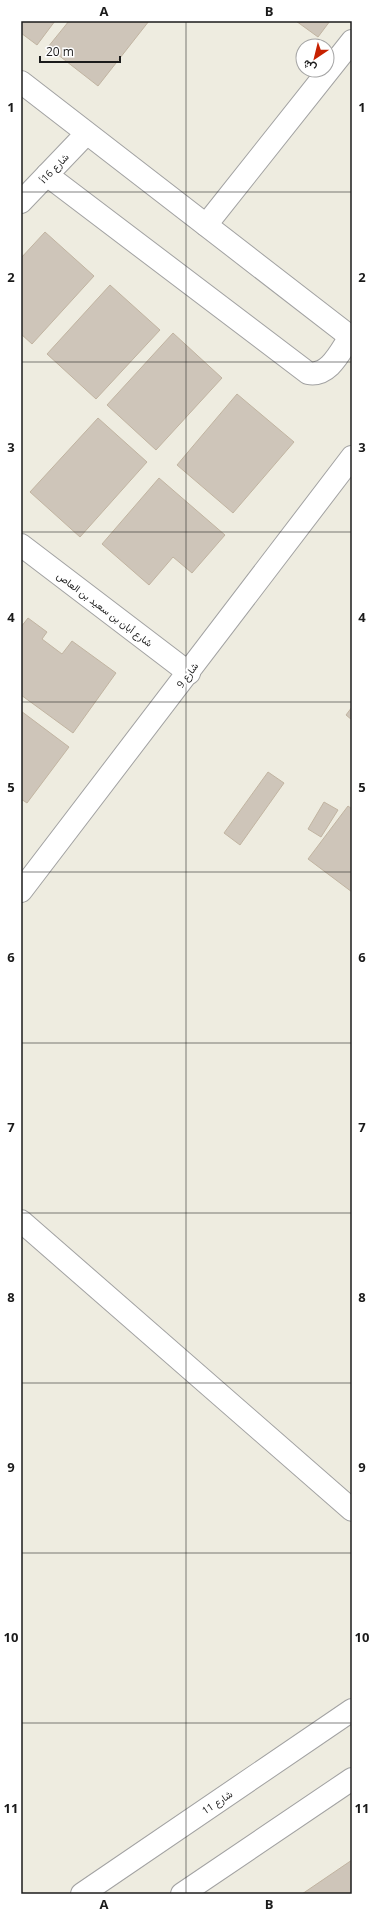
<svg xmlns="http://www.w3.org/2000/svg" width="373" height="1915" font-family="'Open Sans',Vazirmatn,sans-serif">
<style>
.building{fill:#cec5b9;stroke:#c1b4a1}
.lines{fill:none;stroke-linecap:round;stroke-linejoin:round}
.minor-casing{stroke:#a2a2a2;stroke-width:24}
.minor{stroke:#fff;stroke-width:22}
.grid{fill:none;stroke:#1b1b1b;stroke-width:1;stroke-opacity:0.55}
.labels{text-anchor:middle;stroke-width:4;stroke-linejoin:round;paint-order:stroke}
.street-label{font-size:10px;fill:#1b1b1b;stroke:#fff}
.neatline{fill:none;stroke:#1b1b1b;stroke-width:1.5}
.grid-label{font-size:13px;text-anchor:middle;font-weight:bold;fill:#1b1b1b}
</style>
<rect width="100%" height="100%" fill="#eeece0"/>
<g class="building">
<path d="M21,21h34l-18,24 -16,-12z"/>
<path d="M69,21h80l-51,65 -50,-39z"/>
<path d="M296,21h34l-12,16z"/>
<path d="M45,232l49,44 -62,68 -11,-10v-76z"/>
<path d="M110,285l50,45 -64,69 -49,-45z"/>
<path d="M173,333l49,45 -66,72 -49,-45z"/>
<path d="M237,394l57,48 -61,71 -56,-48z"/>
<path d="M98,418l49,44 -67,75 -50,-45z"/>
<path d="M159,478l66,57 -33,38 -19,-16 -24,28 -47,-41z"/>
<path d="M28,618l19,14 -5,7 20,15 10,-13 44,32 -43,60 -52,-38v-68z"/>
<path d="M352,707v13l-6,-5z"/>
<path d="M21,711l48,36 -42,56 -6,-4z"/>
<path d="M268,772l16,11 -44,62 -16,-12z"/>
<path d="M324,802l14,8 -17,27 -13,-8z"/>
<path d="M348,806l4,3v83l-44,-33z"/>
<path d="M352,1860v34h-50z"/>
</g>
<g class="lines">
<defs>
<g id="minor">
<path d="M21,82l331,256"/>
<path d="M47,175l261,198c21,4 32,-21 42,-36"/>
<path d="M21,202l65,-68"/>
<path d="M206,225l146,-184"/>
<path d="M21,545l168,128"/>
<path d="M21,891l331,-434"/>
<path d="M21,1221l331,289"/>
<path d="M82,1894l270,-184"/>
<path d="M182,1894l170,-115"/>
</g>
</defs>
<use href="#minor" class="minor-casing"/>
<use href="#minor" class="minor"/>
</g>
<path class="grid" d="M186,21v1873M21,192h331M21,362h331M21,532h331M21,702h331M21,872h331M21,1043h331M21,1213h331M21,1383h331M21,1553h331M21,1723h331"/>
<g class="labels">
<g class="street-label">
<text transform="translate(54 168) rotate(-46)" y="4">شارع 16أ</text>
<text transform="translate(105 609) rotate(37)" y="4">شارع أبان بن سعيد بن العاص</text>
<text transform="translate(187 675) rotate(-53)" y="4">شارع 9</text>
<text transform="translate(217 1802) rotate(-34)" y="4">شارع 11</text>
</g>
</g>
<rect width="373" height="1915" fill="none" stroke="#ffffff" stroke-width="44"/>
<g transform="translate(315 58) rotate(215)"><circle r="19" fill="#ffffff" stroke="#a4a4a4"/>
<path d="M0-3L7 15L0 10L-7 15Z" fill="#c72100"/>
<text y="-6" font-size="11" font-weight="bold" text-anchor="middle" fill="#1b1b1b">ش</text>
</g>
<path d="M40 56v6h80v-6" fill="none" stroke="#1b1b1b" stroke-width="2"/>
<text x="46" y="56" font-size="12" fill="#1b1b1b" stroke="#ffffff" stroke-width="3" paint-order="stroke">20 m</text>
<rect x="22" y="22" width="329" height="1871" class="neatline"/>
<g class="grid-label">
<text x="104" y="16">A</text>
<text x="269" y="16">B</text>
<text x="11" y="112">1</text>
<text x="362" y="112">1</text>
<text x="11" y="282">2</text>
<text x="362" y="282">2</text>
<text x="11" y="452">3</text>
<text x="362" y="452">3</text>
<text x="11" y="622">4</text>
<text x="362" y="622">4</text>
<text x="11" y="792">5</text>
<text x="362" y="792">5</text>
<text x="11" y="962">6</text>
<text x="362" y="962">6</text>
<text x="11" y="1132">7</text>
<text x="362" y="1132">7</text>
<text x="11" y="1302">8</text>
<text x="362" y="1302">8</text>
<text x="11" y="1472">9</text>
<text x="362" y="1472">9</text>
<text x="11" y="1642">10</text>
<text x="362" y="1642">10</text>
<text x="11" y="1813">11</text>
<text x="362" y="1813">11</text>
<text x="104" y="1909">A</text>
<text x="269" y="1909">B</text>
</g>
</svg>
